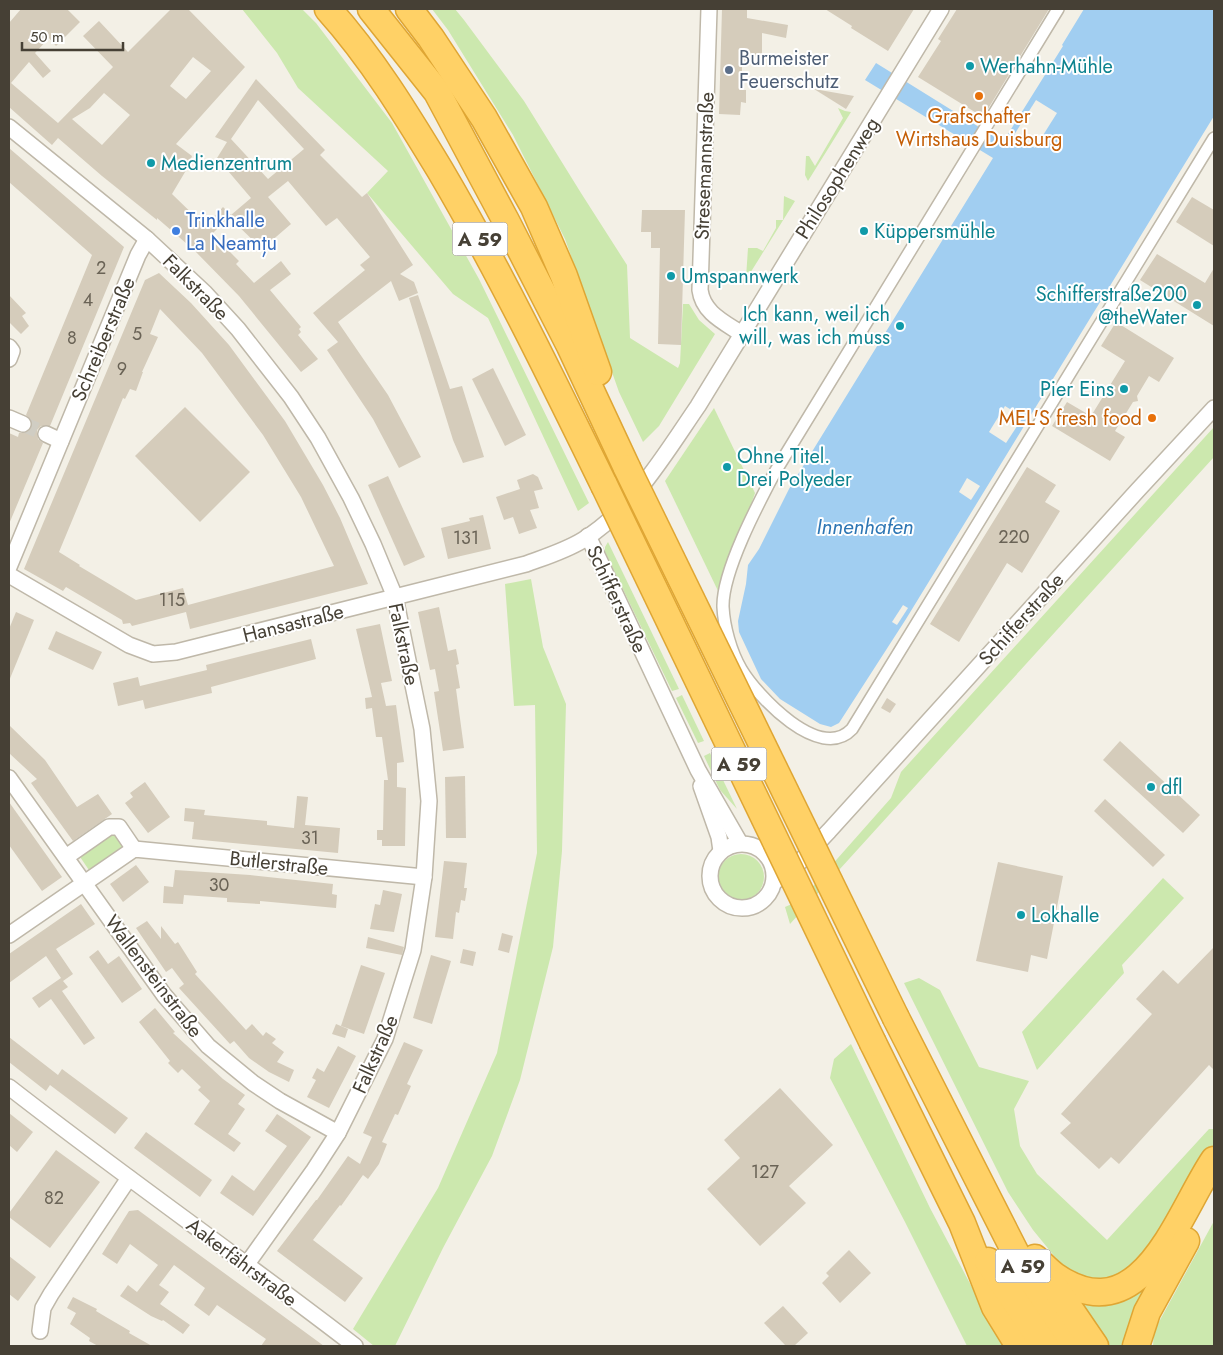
<svg xmlns="http://www.w3.org/2000/svg" width="1223" height="1355" font-family="Jost,sans-serif">
<style>
.green{fill:#cce8ae}
.water{fill:#a1cef1}
.pier{fill:#f3f0e6}
.building{fill:#d5ccbb;fill-rule:evenodd}
.lines{fill:none;stroke-linecap:round;stroke-linejoin:round}
.minor-tunnel{stroke:#d0cdc3;stroke-width:15;stroke-dasharray:15 8;stroke-linecap:butt}
.pedestrian-casing{stroke:#bfb8a9;stroke-width:14}
.minor-casing{stroke:#bfb8a9;stroke-width:18}
.motorway-casing{stroke:#dfa634;stroke-width:29}
.pedestrian{stroke:#fff;stroke-width:11}
.minor{stroke:#fff;stroke-width:15}
.motorway{stroke:#ffd166;stroke-width:26}
.motorway-bridge-casing{stroke:#dfa634;stroke-width:29;stroke-linecap:butt}
.motorway-bridge{stroke:#ffd166;stroke-width:26}
.culture-dot{fill:#0f9aa8;stroke:#fff;stroke-width:2}
.service-dot{fill:#5c6f8a;stroke:#fff;stroke-width:2}
.food-dot{fill:#e8710a;stroke:#fff;stroke-width:2}
.shop-dot{fill:#3f7fe0;stroke:#fff;stroke-width:2}
.labels{text-anchor:middle;stroke-width:4;stroke-linejoin:round;paint-order:stroke}
.number-label{font-size:18px;fill:#6a6356}
.shield{fill:#fff;stroke:#7e7972;stroke-width:1}
.shield-label{font-size:19px;font-weight:bold;fill:#464035}
.service-label{font-size:20px;fill:#4e5e75;stroke:#fff;text-anchor:start}
.culture-label{font-size:20px;fill:#0d838f;stroke:#fff;text-anchor:start}
.food-label{font-size:20px;fill:#c56008;stroke:#fff}
.street-label{font-size:20px;fill:#464035;stroke:#fff}
.shop-label{font-size:20px;fill:#366cbe;stroke:#fff;text-anchor:start}
.water-label{font-size:21px;font-style:italic;fill:#2d76b4;stroke:#fff}
</style>
<rect width="100%" height="100%" fill="#f3f0e6"/>
<g class="green">
<path d="M242,9h60l14,14 76,100 87,156 110,224 -11,8 -90,-193 -35,-24 -86,-101 21,-22 -90,-83 -21,-35z"/>
<path d="M432,9h23l9,11 60,81 57,92 46,72 3,73 48,30 2,-5 3,-59h6l10,16 16,14 -56,92 -16,16 -24,-50 -54,-153 -52,-104 -65,-105z"/>
<path d="M838,108l7,3 6,1 -43,69 -3,-6 1,-19h3l6,10 28,-48z"/>
<path d="M784,196l11,5 -51,82 -7,-5h9l2,-30h9l6,3 13,-23v-8h7z"/>
<path d="M714,408l41,85 -35,102 -55,-114z"/>
<path d="M1214,427v30l-424,467 -5,-17 9,-4 13,-10 84,-95 10,-26z"/>
<path d="M608,542l71,147 -7,2 -67,-139v-5z"/>
<path d="M531,579l12,68 23,57 -4,147 -9,96 -33,133 -28,76 -49,92 -48,98h-21l-21,-17 85,-141 59,-135 40,-200 -2,-148 -21,1 -9,-122z"/>
<path d="M682,695l22,46 -6,2 -22,-45z"/>
<path d="M710,753l27,56 -17,-19 -16,-34z"/>
<path d="M113,832l12,16 -34,25 -13,-19z"/>
<circle cx="741" cy="877" r="23"/>
<path d="M1163,878l21,20 -62,67 2,8 -87,97 -15,-38z"/>
<path d="M919,978l21,12 39,77 50,14 -15,28 6,37 17,28 70,66 102,-111h5v16l-6,7 -52,84 -24,33 -31,14 -37,-15 -31,-38 -25,-38 -104,-209z"/>
<path d="M851,1044l79,164 73,138h-36l-62,-124 -75,-144 4,-19z"/>
<path d="M1214,1221v125h-61l1,-15z"/>
<path d="M1159,1273l-30,73h-20l-32,-47z"/>
</g>
<path class="water" d="M1084,9h130v107l-308,503 -67,104 -8,4 -11,-3 -40,-25 -19,-20 -22,-47 -1,-11 8,-37 2,-19 11,-16 30,-60 204,-331 -128,-78 11,-17 127,79 60,-96 -1,-1z"/>
<g class="pier">
<path d="M1036,100l21,13 -22,35 -21,-13z"/>
<path d="M1005,406l18,11 -17,26 -17,-11z"/>
<path d="M967,478l13,8 -9,14 -12,-8z"/>
<path d="M903,605l5,3 -11,17 -5,-3z"/>
</g>
<g class="building">
<path d="M21,9h46l13,13 -24,24 -7,-8 -14,15 16,18 -8,7 -14,-16 -18,21 47,40 55,-56 -30,-31 16,-15 29,31 43,-43h17l57,58 -69,77 16,12 -4,11 -16,27 33,32 18,-19 8,8 20,-17 -34,-40 10,-16 -12,-5 41,-58 69,71 -5,5 42,42 5,-4 46,72 -13,9 14,8 4,11 -19,8 -8,-20 -53,41 50,73 33,62 -22,11 -26,-49 -46,-69 11,-8 -25,-29 52,-43 -5,-5 10,-8 -33,-39 -11,8 -38,-45 -20,16 23,27 -29,25 -33,-32 -17,17 27,27 -3,3 18,19 27,-22 10,13 -21,16 31,37 -2,2 2,3 -3,3 20,24 -17,13 -62,-76 -44,-45 -38,-33v2l-55,-44 -44,-38 -6,7 -43,-38v-84zM193,57l18,14 -25,28 -16,-13zM104,93l26,22 -28,30 -30,-26 18,-11zM258,100l46,49 -36,30 -37,-40z"/>
<path d="M722,9h25v9l41,7 -2,13 -24,-5v24l-16,-1v7h-4v27h4v13l-5,-1 -1,13 -21,-1z"/>
<path d="M825,9h89l-26,42 -37,-23 1,-2z"/>
<path d="M957,9h92l-66,108 -65,-40 23,-36 -3,-2z"/>
<path d="M814,89l40,7 -8,13z"/>
<path d="M9,148l115,99 -74,179h-9l-4,4 1,9 5,4 -34,81v-91l9,4 1,-4h6l6,-5 1,-6 -6,-7 66,-160 -83,-73z"/>
<path d="M1192,197l22,13v36l-38,-24z"/>
<path d="M642,210h43l-4,135 -23,-1 2,-96h-9v-16h-10z"/>
<path d="M1157,254l48,29 9,-15v58l-74,-46z"/>
<path d="M159,273l32,30 38,42 56,76 38,64 17,33 28,66 -178,45 -4,-17 -54,14 -2,-3 -7,1 -1,-4 -56,-33 -3,4 -39,-22 121,-289zM160,309l42,44 61,82 38,62 33,69 -146,39 -5,-17 -47,12 -57,-34 1,-1 -21,-13 64,-154 2,1 5,-10 6,2 7,-19h-1l16,-35 -8,-3z"/>
<path d="M9,295l17,18 -4,3 7,10 -8,8 -12,-12z"/>
<path d="M418,295l32,94 12,-3 22,71 -21,6 -10,-23 -44,-142z"/>
<path d="M1116,322l58,36 -15,24 -10,-6 -12,20 1,5 -5,1 -18,29 10,6 -15,24 -58,-35 15,-24 24,14 34,-55 -24,-15z"/>
<path d="M493,368l33,67 -21,11 -33,-67z"/>
<path d="M185,407l65,65 -50,50 -65,-66z"/>
<path d="M1027,467l29,18 -11,17 15,9 -38,62 -15,-10 -48,79 -29,-18z"/>
<path d="M533,474l5,3 5,12 -9,2 5,17 -9,2 7,18 -18,6 -6,-17 -9,3 -8,-23 24,-8 -3,-9z"/>
<path d="M388,476l37,81 -21,9 -36,-81z"/>
<path d="M483,515l8,34 -43,10 -7,-31 29,-7 -1,-3z"/>
<path d="M439,607l9,44 8,-2 3,15 -3,1 4,23 -4,1 8,59 -21,3 -9,-59 5,-1 -4,-22 -5,1 -12,-58z"/>
<path d="M16,612l18,8 -25,61v-52z"/>
<path d="M380,624l12,57 -11,2 5,23 10,-1 8,57 -7,1v24l9,1 -1,58h-23v-6h-5v-10h6l1,-50h4l-6,-43h-6l-4,-29 -6,1 -1,-11 7,-1 -16,-68z"/>
<path d="M56,631l46,21 -9,18 -45,-21z"/>
<path d="M311,639l5,20 -105,28 1,6 -67,16 -2,-9 -25,6 -5,-23 25,-6 2,9 67,-16 -1,-5z"/>
<path d="M887,698l9,6 -6,9 -9,-5z"/>
<path d="M9,725l36,35 32,47 21,-13 14,20 -39,27 -42,-58 6,-4 -28,-26z"/>
<path d="M1120,741l80,74 -17,18 -80,-73z"/>
<path d="M465,776l1,62h-20l-1,-61z"/>
<path d="M145,782l25,35 -22,16 -23,-30 8,-6 -3,-4z"/>
<path d="M297,796l11,1 -3,28 35,3 -2,25 -146,-14 2,-17 -10,-1 1,-13 20,2 -1,5 63,6v4l27,3z"/>
<path d="M1105,799l60,56 -12,12 -59,-56z"/>
<path d="M9,802l53,75 -20,14 -33,-46z"/>
<path d="M444,861l23,2 -3,25h3l-2,13 -4,-1 -2,13 -3,-1 -3,27 -18,-2z"/>
<path d="M998,862l65,14 -16,83 -16,-4 -3,17 -52,-11z"/>
<path d="M136,865l13,17 -26,20 -13,-18z"/>
<path d="M175,870l75,5 83,9 -1,10 5,1 -1,13 -76,-7v3l-33,-2v-4l-43,-3 -1,9 -20,-1 1,-17 9,1z"/>
<path d="M383,890l19,4 -8,38 -24,-3 5,-25 5,1z"/>
<path d="M81,904l14,20 -39,25 17,25 -10,7 5,6 -6,4 33,47 -11,7 -33,-46 -12,9 -7,-10 29,-20 -15,-22 -37,27v-29z"/>
<path d="M147,921l14,18v-13l14,18 3,-2 19,30 -2,2 51,56 6,-6 11,12 3,-4 10,7 -4,4 12,9 -7,10 17,8 -5,12 -20,-10 -20,-14 -15,-17 -4,3 -51,-56 5,-4 -12,-16 -6,4 -30,-44z"/>
<path d="M502,933l11,3 -4,17 -11,-3z"/>
<path d="M368,937l36,10 -2,8 -36,-7z"/>
<path d="M1214,947v123l-5,-5 -90,99 -8,-7 -12,12 -39,-36 11,-10 -10,-9 91,-100 -16,-15 27,-29 15,14z"/>
<path d="M463,949l13,3 -3,14 -13,-3z"/>
<path d="M98,950l10,14 11,-8 23,33 -20,14 -33,-46z"/>
<path d="M431,955l20,6 -19,63 -19,-6z"/>
<path d="M361,965l24,8 -21,61 -23,-8z"/>
<path d="M155,1008l20,24 -2,1 50,46 22,16 -7,9 7,5 -17,25 13,9 -7,9 -40,-28 16,-23 -12,-11 3,-3 -19,-18 -4,4 -10,-10 2,-2 -31,-39z"/>
<path d="M336,1024l12,5 -3,9 -13,-4z"/>
<path d="M9,1037l49,38 4,-6 66,49 -13,16 -65,-49 -4,6 -37,-29z"/>
<path d="M404,1042l19,8 -16,34 4,2 -13,29 -3,-1 -13,28 5,2 -8,20 -11,15 -5,-4 -22,31 -1,-1 -27,35 50,38 -18,24 -68,-51 39,-51h1l31,-44 12,8 12,-27 -9,-4z"/>
<path d="M338,1046l18,10 -27,52 -22,-11 9,-17 -4,-2 5,-10 7,4z"/>
<path d="M780,1088l53,57 -44,41 17,17 -46,43 -53,-57 33,-31 -16,-18z"/>
<path d="M9,1113l24,19 -16,20 -8,-7z"/>
<path d="M277,1114l34,23 -58,79 -33,-23 12,-18 22,16 33,-45 -22,-15z"/>
<path d="M146,1132l66,48 -12,17 -66,-49z"/>
<path d="M56,1150l44,32 -50,66 -41,-31v-4z"/>
<path d="M138,1210l15,11 171,125h-63l5,-7 -49,-34 -8,11 -15,-11 11,-17 -31,-23 -15,20 10,7 -9,12 30,21 -7,9 -20,-14 -1,1 -11,-5 -31,-20 8,-11 9,7 21,-27 -28,-21 -13,20 -15,-10 27,-43z"/>
<path d="M849,1250l22,23 -31,30 -18,-20 7,-7 -3,-3z"/>
<path d="M9,1256l27,21 -18,24 -9,-7z"/>
<path d="M73,1297l24,12 -1,2 10,6 24,14 -1,2 23,13h-54l-9,-5 1,-3 -20,-14 6,-11 -9,-5z"/>
<path d="M783,1306l25,27 -14,13h-8l-22,-23z"/>
</g>
<g class="lines">
<path class="minor-tunnel" d="M23,424l23,10"/>
<defs>
<path id="pedestrian" d="M1058,9l-283,463c-17,32 -53,100 -52,135 1,20 8,45 18,62 16,27 79,94 111,60l362,-591"/>
<g id="minor">
<path d="M709,9l-9,281c3,23 24,32 42,44"/>
<path d="M9,127l138,112 58,54 33,36 53,68 27,41 33,60 22,46 22,53 27,132 7,72 -5,76 -11,73 -28,89 -47,94 -24,37 -67,94"/>
<path d="M9,347l3,4 -3,8"/>
<path d="M9,418l14,6"/>
<path d="M46,434l15,7"/>
<path d="M588,536l110,234 42,73"/>
<path d="M9,567l129,-312 9,-16"/>
<path d="M9,575l120,70 24,9 23,-2 350,-88c19,-7 39,-13 57,-24 50,-31 82,-86 115,-134l243,-397"/>
<path d="M9,778l155,217 44,51 45,37 27,18 58,32"/>
<path d="M701,786l18,51 2,14"/>
<circle cx="742" cy="876" r="32"/>
<path d="M66,857l43,-30h10l15,22"/>
<path d="M774,882l19,-13 36,-38 308,-340 77,-83"/>
<path d="M9,935l125,-86 290,28"/>
<path d="M9,1087c114,89 232,171 346,259"/>
<path d="M40,1331l3,-23 8,-14 78,-116"/>
</g>
<g id="motorway">
<path d="M328,9c44,49 78,105 112,161 60,102 112,209 164,315"/>
<path d="M371,9l66,83 69,129 64,125 57,122"/>
<path d="M409,9l22,29 53,80 50,89 30,69 34,96"/>
<path d="M896,1018l136,267 40,61"/>
<path d="M873,1043l89,180 33,84 24,39"/>
<path d="M1035,1258c7,6 13,13 20,18 87,60 123,-63 159,-116"/>
<path d="M988,1261l57,85"/>
<path d="M1052,1283l43,63"/>
<path d="M1136,1346l11,-34 39,-71"/>
</g>
</defs>
<use href="#pedestrian" class="pedestrian-casing"/>
<use href="#minor" class="minor-casing"/>
<use href="#motorway" class="motorway-casing"/>
<use href="#pedestrian" class="pedestrian"/>
<use href="#minor" class="minor"/>
<use href="#motorway" class="motorway"/>
<defs>
<g id="motorway-bridge">
<path d="M627,468l269,550"/>
<path d="M604,485l269,558"/>
</g>
</defs>
<use href="#motorway-bridge" class="motorway-bridge-casing"/>
<use href="#motorway-bridge" class="motorway-bridge"/>
</g>
<g class="culture-dot">
<circle cx="970" cy="66" r="5"/>
<circle cx="151" cy="163" r="5"/>
<circle cx="864" cy="231" r="5"/>
<circle cx="671" cy="276" r="5"/>
<circle cx="1197" cy="305" r="5"/>
<circle cx="900" cy="326" r="5"/>
<circle cx="1124" cy="389" r="5"/>
<circle cx="727" cy="467" r="5"/>
<circle cx="1151" cy="787" r="5"/>
<circle cx="1021" cy="915" r="5"/>
</g>
<circle class="service-dot" cx="729" cy="70" r="5"/>
<g class="food-dot">
<circle cx="979" cy="96" r="5"/>
<circle cx="1152" cy="418" r="5"/>
</g>
<circle class="shop-dot" cx="176" cy="231" r="5"/>
<g class="labels">
<g class="number-label">
<text x="101" y="274">2</text>
<text x="88" y="306">4</text>
<text x="137" y="340">5</text>
<text x="72" y="344">8</text>
<text x="122" y="375">9</text>
<text x="1014" y="543">220</text>
<text x="466" y="544">131</text>
<text x="172" y="606">115</text>
<text x="310" y="844">31</text>
<text x="219" y="891">30</text>
<text x="765" y="1178">127</text>
<text x="54" y="1204">82</text>
</g>
<g class="shield">
<rect x="452.5" y="222.5" width="55" height="33" rx="4"/>
<rect x="711.5" y="747.5" width="55" height="33" rx="4"/>
<rect x="995.5" y="1249.5" width="55" height="33" rx="4"/>
</g>
<g class="shield-label">
<text x="480" y="246">A 59</text>
<text x="739" y="771">A 59</text>
<text x="1023" y="1273">A 59</text>
</g>
<g class="service-label">
<text x="739" y="65">Burmeister<tspan x="739" dy="23">Feuerschutz</tspan></text>
</g>
<g class="culture-label">
<text x="980" y="73">Werhahn-Mühle</text>
<text x="161" y="170">Medienzentrum</text>
<text x="874" y="238">Küppersmühle</text>
<text x="681" y="283">Umspannwerk</text>
<text x="1187" y="301" text-anchor="end">Schifferstraße200<tspan x="1187" dy="23">@theWater</tspan></text>
<text x="890" y="321" text-anchor="end">Ich kann, weil ich<tspan x="890" dy="23">will, was ich muss</tspan></text>
<text x="1114" y="396" text-anchor="end">Pier Eins</text>
<text x="737" y="463">Ohne Titel.<tspan x="737" dy="23">Drei Polyeder</tspan></text>
<text x="1161" y="794">dfl</text>
<text x="1031" y="922">Lokhalle</text>
</g>
<g class="food-label">
<text x="979" y="123">Grafschafter<tspan x="979" dy="23">Wirtshaus Duisburg</tspan></text>
<text x="1142" y="425" text-anchor="end">MEL'S fresh food</text>
</g>
<g class="street-label">
<text transform="translate(704 166) rotate(-88)" y="7">Stresemannstraße</text>
<text transform="translate(837 178) rotate(-58)" y="7">Philosophenweg</text>
<text transform="translate(196 287) rotate(45)" y="7">Falkstraße</text>
<text transform="translate(103 339) rotate(-67)" y="7">Schreiberstraße</text>
<text transform="translate(617 599) rotate(65)" y="7">Schifferstraße</text>
<text transform="translate(1021 619) rotate(-48)" y="7">Schifferstraße</text>
<text transform="translate(293 623) rotate(-14)" y="7">Hansastraße</text>
<text transform="translate(404 644) rotate(78)" y="7">Falkstraße</text>
<text transform="translate(279 863) rotate(6)" y="7">Butlerstraße</text>
<text transform="translate(154 976) rotate(53)" y="7">Wallensteinstraße</text>
<text transform="translate(375 1054) rotate(-66)" y="7">Falkstraße</text>
<text transform="translate(242 1262) rotate(37)" y="7">Aakerfährstraße</text>
</g>
<g class="shop-label">
<text x="186" y="227">Trinkhalle<tspan x="186" dy="23">La Neamțu</tspan></text>
</g>
<g class="water-label">
<text x="865" y="534">Innenhafen</text>
</g>
</g>
<rect width="1223" height="1355" fill="none" stroke="#464035" stroke-width="20"/>
<path d="M22 42v8h101v-8" fill="none" stroke="#464035" stroke-width="2.5"/>
<text x="30" y="42" font-size="15" fill="#464035" stroke="#ffffff" stroke-width="4" paint-order="stroke">50 m</text>
</svg>
